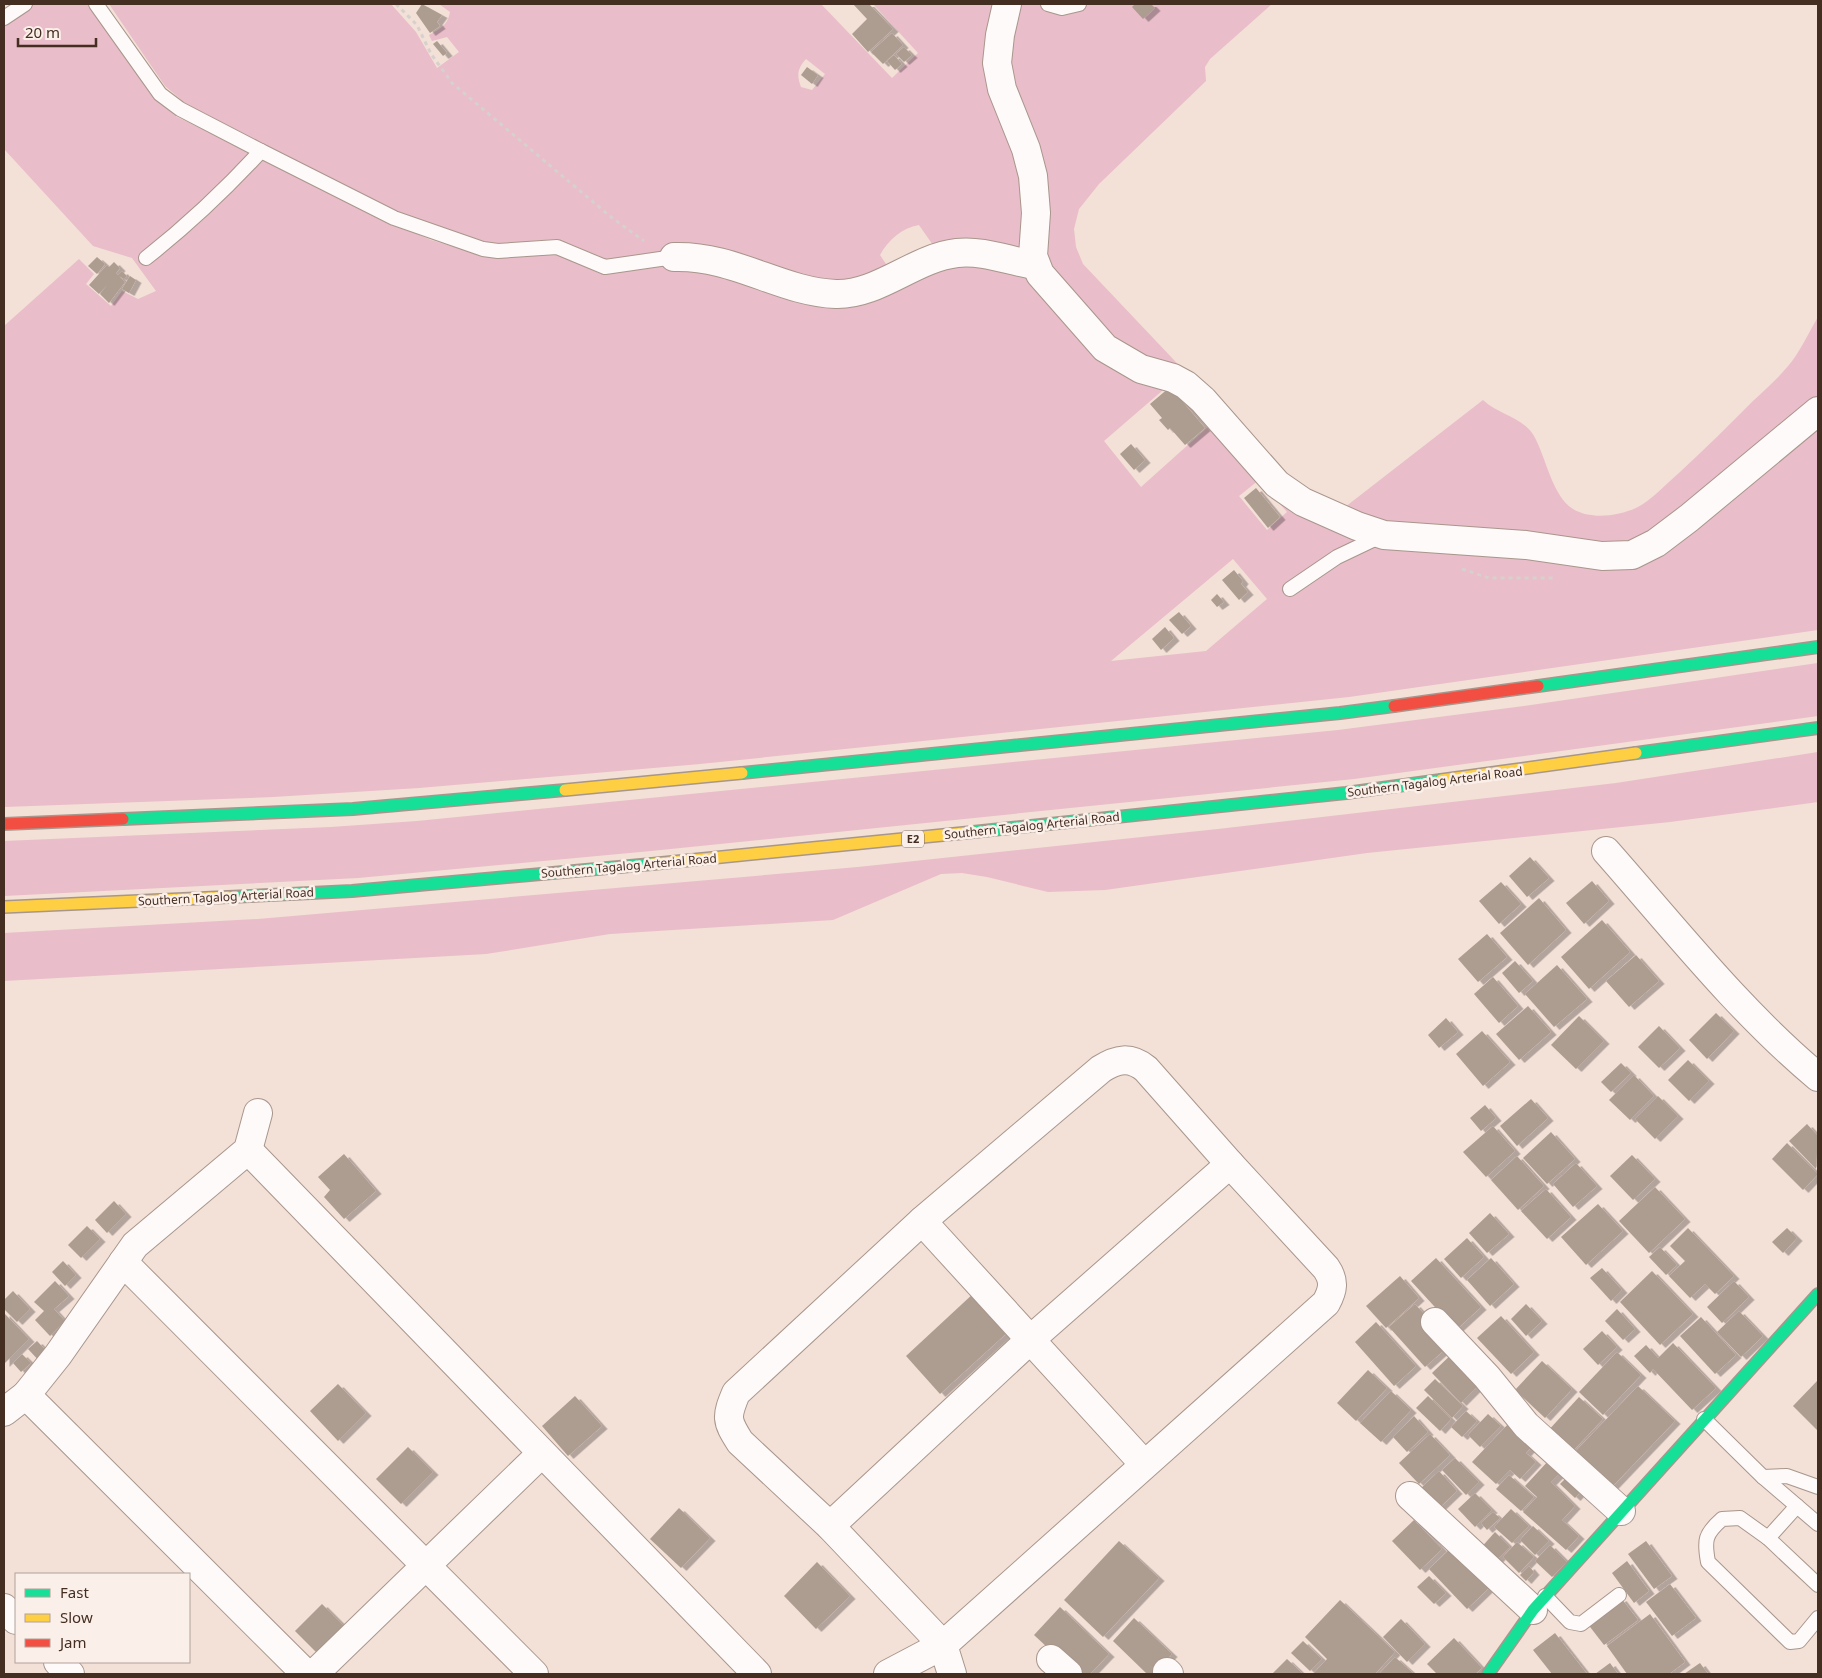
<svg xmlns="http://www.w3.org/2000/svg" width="1822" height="1678" font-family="'Noto Sans',sans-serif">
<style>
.green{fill:#e9bdc9;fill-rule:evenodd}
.building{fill:#ad9c90;filter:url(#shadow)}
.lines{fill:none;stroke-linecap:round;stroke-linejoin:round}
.lane-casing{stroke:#a8968c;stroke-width:16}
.street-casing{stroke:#a8968c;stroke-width:30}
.fast-casing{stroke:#a8968c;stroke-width:14}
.slow-casing{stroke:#a8968c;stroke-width:14}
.jam-casing{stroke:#a8968c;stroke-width:14}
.path{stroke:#d6d1ce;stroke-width:3;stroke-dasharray:4 4;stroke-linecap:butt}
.lane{stroke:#fdfaf9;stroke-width:14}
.street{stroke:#fdfaf9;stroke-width:28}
.fast{stroke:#16e098;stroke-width:11}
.slow{stroke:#ffcf43;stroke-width:11}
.jam{stroke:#f24e42;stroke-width:11}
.labels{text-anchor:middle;stroke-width:5;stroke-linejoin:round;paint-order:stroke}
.shield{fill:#fbefe9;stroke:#7b685e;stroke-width:1}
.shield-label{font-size:11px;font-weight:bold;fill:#442e22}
.street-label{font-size:12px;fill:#442e22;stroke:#fbefe9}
</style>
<defs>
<filter id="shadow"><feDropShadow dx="5.5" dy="3" stdDeviation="0" flood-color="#0004"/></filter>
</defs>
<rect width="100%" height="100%" fill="#f3e0d6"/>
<g class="green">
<path d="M29,4h58l40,50 23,39 27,24 64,30 129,67 61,26 47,14 74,-2 49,22 74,-11 132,35 128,-34 84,5 151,115 -66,57 37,46 67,-60 97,82 303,54 210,-144v211l-469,67 -649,67 -281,24 -146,9 -269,10v-481l75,-67 15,15 -8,10 25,22 11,-15 16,8 18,-8 -24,-33 -39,-12 -89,-97v-128zM1259,480l28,32 -20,18 -28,-34zM1233,559l34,40 -61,52 -95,10z"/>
<path d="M109,4h282l25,28 21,36 22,-16 -12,-15 -15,4 -3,-6c11,-6 19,-10 21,-23l-11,-8h382l71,74 26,-25 -45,-49h126l20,140 10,108 -94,-4 -16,-23c-17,3 -31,15 -39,30l8,12 -46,19 -80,-20 -144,-4 -25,-4 -18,-12 -19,-7 -67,6 -91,-33 -39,-18 -174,-91 -20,-17zM806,59l19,15 -13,16 -11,-3c-5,-13 -3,-19 5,-28z"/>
<path d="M1012,4h26l8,4 31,2 13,-6h182l-62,55 -5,8 1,14 -107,103 -20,25 -5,20 2,18 7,17 108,114 -59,-21 -80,-79 -44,-190z"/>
<path d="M1818,317v85l-178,144 -198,-12 -102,-23 143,-111c16,15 40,17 51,36 12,21 18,60 39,73 18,11 45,7 63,-1 16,-8 30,-24 44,-36 25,-23 49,-47 73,-71 15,-14 31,-28 42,-44 9,-13 15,-27 23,-40z"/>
<path d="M1818,663v53l-464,63 -703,72 -293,27 -354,18v-55l327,-14 86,-6 921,-91 193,-25z"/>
<path d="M1818,752v50l-148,20 -303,31 -262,37 -57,2 -61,-15 -25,-4 -21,1 -108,46 -223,14 -124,20 -482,27v-48l254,-14 600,-52 360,-38 398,-46z"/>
</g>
<g class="building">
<path d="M422,4l20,11 -5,7 3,4 -10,7 -14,-20z"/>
<path d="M853,4h16l24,25 -25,23 -16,-18 15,-15z"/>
<path d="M1135,4h16l4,4 -12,11 -11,-12z"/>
<path d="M892,33l11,12 -20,19 -12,-12z"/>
<path d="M437,41l10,12 -4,3 -10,-12z"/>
<path d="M904,47l8,8 -8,7 -8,-8z"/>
<path d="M894,55l8,9 -7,6 -8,-9z"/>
<path d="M807,67l11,8 -6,9 -11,-9z"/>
<path d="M97,257l8,7 -8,10 -9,-8z"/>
<path d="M114,262l6,6 -4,5 2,2 4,-4 5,5 -3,3 -5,-3 6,6 -16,21 -9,-9 8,-10 -9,10 -10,-9 18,-20 2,2z"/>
<path d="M130,276l6,4 -7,13 -7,-4z"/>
<path d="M1170,387l35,41 -20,17 -15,-17 -2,2 -9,-10 3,-2 -12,-14z"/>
<path d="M1131,444l14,16 -11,10 -14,-16z"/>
<path d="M1256,488l24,29 -12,11 -24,-30z"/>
<path d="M1234,570l9,11 -2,3 7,8 -9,8 -17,-20z"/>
<path d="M1217,594l7,8 -7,5 -6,-7z"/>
<path d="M1179,612l12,14 -9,8 -13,-14z"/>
<path d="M1165,627l9,11 -13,12 -9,-11z"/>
<path d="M1530,857l19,21 -22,19 -18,-21z"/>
<path d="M1592,881l17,20 -25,23 -18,-21z"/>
<path d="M1501,882l20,22 -22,20 -20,-23z"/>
<path d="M1539,898l27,32 -38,35 -28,-32z"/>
<path d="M1602,920l28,32 -41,37 -28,-32z"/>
<path d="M1487,934l20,23 -29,25 -20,-23z"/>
<path d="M1636,955l23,26 -30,26 -23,-26z"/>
<path d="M1515,961l18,20 -14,12 -17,-20z"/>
<path d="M1557,965l30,34 -33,28 -29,-33z"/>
<path d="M1493,977l25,29 -19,17 -25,-29z"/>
<path d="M1528,1006l23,26 -32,28 -23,-26z"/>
<path d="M1716,1013l18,18 -27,28 -18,-19z"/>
<path d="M1579,1016l25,25 -28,28 -25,-24z"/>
<path d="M1446,1018l12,14 -19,16 -11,-13z"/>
<path d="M1659,1026l21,22 -21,20 -21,-21z"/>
<path d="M1482,1031l28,31 -27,24 -27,-32z"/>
<path d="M1688,1060l21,21 -20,20 -21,-21z"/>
<path d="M1621,1063l10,10 -20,19 -10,-10z"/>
<path d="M1634,1075l20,21 -24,24 -21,-20z"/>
<path d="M1658,1096l20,20 -23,23 -20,-20z"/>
<path d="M1531,1099l17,19 -31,28 -17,-20z"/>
<path d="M1485,1105l11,13 -15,13 -11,-13z"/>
<path d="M1807,1124l11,12 -2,33 -27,-28z"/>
<path d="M1493,1126l22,25 -29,26 -23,-25z"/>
<path d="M1551,1132l24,27 -28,25 -24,-26z"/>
<path d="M1787,1143l31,31 -15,16 -31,-31z"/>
<path d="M344,1154l32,37 -32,28 -20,-22 6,-7 -12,-13z"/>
<path d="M1632,1155l23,24 -22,21 -23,-24z"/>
<path d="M1517,1156l27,30 -26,24 -27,-30z"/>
<path d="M1576,1163l21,23 -24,21 -20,-23z"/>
<path d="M1655,1187l30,32 -36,34 -30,-32z"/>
<path d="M1546,1189l25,28 -24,22 -26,-28z"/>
<path d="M114,1201l12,13 -19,19 -12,-13z"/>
<path d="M1598,1204l25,27 -37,34 -25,-28z"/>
<path d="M1490,1213l19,21 -22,19 -18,-20z"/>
<path d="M87,1226l13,13 -19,19 -13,-13z"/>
<path d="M1688,1228l46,48 -19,18 -10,-10 -15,14 -21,-22 16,-15 -15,-15z"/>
<path d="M1787,1228l10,10 -14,15 -11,-11z"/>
<path d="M1467,1238l17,19 -23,21 -17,-19z"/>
<path d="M1660,1247l17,18 -11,10 -17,-18z"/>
<path d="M1436,1258l45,49 -25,23 -45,-49z"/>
<path d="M1491,1258l23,26 -24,22 -23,-26z"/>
<path d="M63,1261l13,14 -11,11 -13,-14z"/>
<path d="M1602,1268l20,22 -11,11 -21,-23z"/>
<path d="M1652,1271l41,43 -33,31 -40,-43z"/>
<path d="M1400,1276l19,22 -33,30 -20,-22z"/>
<path d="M55,1281l14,15 -15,13 11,12 -15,15 -15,-16 9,-9 -10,-9z"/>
<path d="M1734,1281l15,16 -27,26 -15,-16z"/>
<path d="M13,1291l17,18 -13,13 -13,-13v-9z"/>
<path d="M975,1292l34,39 -69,63 -34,-38z"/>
<path d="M1415,1304l36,40 -26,23 -36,-40z"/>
<path d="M1526,1304l16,17 -16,15 -15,-17z"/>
<path d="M1617,1309l18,20 -12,11 -18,-19z"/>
<path d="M1739,1311l24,25 -22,21 -24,-25z"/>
<path d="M4,1313l25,26 -25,25z"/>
<path d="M1501,1316l33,36 -23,22 -34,-36z"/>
<path d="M1701,1317l35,38 -21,19 -35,-38z"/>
<path d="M1376,1322l40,44 -22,20 -39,-44z"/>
<path d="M1602,1331l15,16 -19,18 -15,-16z"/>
<path d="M37,1341l15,16 -8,9 -16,-17z"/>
<path d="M1673,1343l43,45 -24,22 -39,-41 -3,4 -16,-17 12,-11 12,13z"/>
<path d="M1458,1348l28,30 -25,25 -29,-30z"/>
<path d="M1617,1352l24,23 -38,40 -24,-23z"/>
<path d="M22,1354l9,9 -10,9 -8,-9z"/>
<path d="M1542,1361l30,28 -27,29 -30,-28z"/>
<path d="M1368,1370l19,18 -31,33 -19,-18z"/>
<path d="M1435,1379l28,27 -11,12 -28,-28z"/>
<path d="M1818,1380v51l-25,-25z"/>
<path d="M338,1384l28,29 -28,28 -28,-30z"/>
<path d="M1638,1386l37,35 -65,68 -37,-35z"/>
<path d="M1391,1391l20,19 -30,32 -21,-19z"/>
<path d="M575,1396l27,30 -34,30 -26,-30z"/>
<path d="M1428,1396l23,23 -11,12 -24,-23z"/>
<path d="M1579,1397l24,22 -34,36 -23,-22z"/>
<path d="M1466,1411l11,10 -15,16 -11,-10z"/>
<path d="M1488,1414l13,12 -21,21 -12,-12z"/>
<path d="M1414,1416l14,16 -21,20 -14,-15z"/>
<path d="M1511,1421l24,22 -9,10 10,9 -16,17 -10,-9 -14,14 -24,-22z"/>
<path d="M1430,1434l20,21 -31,29 -20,-21z"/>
<path d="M408,1447l25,25 -32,32 -25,-25z"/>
<path d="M1455,1458l24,24 -13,13 -24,-25z"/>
<path d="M1550,1459l12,12 -11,11 24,24 -13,14 17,16 -13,14 -43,-38 14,-15 -12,-11z"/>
<path d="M1439,1471l18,20 -20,19 -19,-19z"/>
<path d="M1571,1473l14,14 -10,11 -15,-14z"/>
<path d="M1509,1475l25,22 -13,14 -25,-22z"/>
<path d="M1475,1493l17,17 -17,17 -17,-18z"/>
<path d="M679,1508l31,30 -29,30 -31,-29z"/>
<path d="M1511,1509l18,17 -17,17 -18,-16z"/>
<path d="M1493,1512l7,6 -13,12 -6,-7z"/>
<path d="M1414,1520l28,29 -22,21 -28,-29z"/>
<path d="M1533,1526l16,15 -14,14 -15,-15z"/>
<path d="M1495,1532l15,15 -17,17 -14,-14z"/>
<path d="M1119,1541l40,37 -56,59 -39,-37z"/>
<path d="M1646,1541l26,35 -18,13 -26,-35z"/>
<path d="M1517,1542l17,15 -15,16 -16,-16z"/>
<path d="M1454,1545l38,40 -25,24 -38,-40z"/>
<path d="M1550,1545l17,17 -15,15 -17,-16z"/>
<path d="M1627,1561l22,30 -15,12 -22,-30z"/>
<path d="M817,1562l33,34 -34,33 -32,-33z"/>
<path d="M1529,1566l5,6 -8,9 -6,-6z"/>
<path d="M1429,1576l17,17 -12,11 -17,-17z"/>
<path d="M1670,1584l26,34 -24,18 -26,-34z"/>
<path d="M1621,1598l17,22 -34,25 -17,-22z"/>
<path d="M1340,1600l55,52 -20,22h-62l14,-15 -22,-22z"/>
<path d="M322,1604l24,24 -27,27 -24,-24z"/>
<path d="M1060,1607l49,47 -19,20h-14l-42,-39z"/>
<path d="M1650,1614l35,48 -16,12h-42l-20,-28z"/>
<path d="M1134,1618l38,36 -19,20h-6l-34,-33z"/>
<path d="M1401,1619l24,25 -18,18 -24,-25z"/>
<path d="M1555,1633l32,41h-35l-19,-24z"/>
<path d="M1454,1638l28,30 -7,6h-38l-10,-10z"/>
<path d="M1303,1641l19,18 -12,12 -19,-18z"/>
<path d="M1395,1657l19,17h-35z"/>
<path d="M1287,1659l16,15h-31z"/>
<path d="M1610,1663l8,11h-23z"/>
<path d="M1700,1663l8,11h-24z"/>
</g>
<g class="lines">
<defs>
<g id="lane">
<path d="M96,4l64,90 20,15 81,42"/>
<path d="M1048,4l14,4 17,-4"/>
<path d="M4,18l21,-14"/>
<path d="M146,258c42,-33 79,-68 115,-107l133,67 89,31 15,2 59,-4 48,20 69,-10"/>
<path d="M1290,589l47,-32 44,-21"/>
<path d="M1704,1419l59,58 55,47"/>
<path d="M1763,1477l24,-1 31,11"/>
<path d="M1768,1538l29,-32"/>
<path d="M1818,1585l-50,-47 -28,-20 -18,1c-17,15 -18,21 -14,43l82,80 9,-1 19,-23"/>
<path d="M1545,1596l25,26 11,2 38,-29"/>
</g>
<g id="street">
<path d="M1007,4l-7,31 -3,28 5,26 24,60 7,27 3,37 -3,43 7,18 65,74 36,21 32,9 13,7 17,15 74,84 26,18 54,24 27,9 142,10 76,11 30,-1 24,-12 33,-25 129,-107"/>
<path d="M674,257c60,-2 107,35 162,37 43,1 78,-36 121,-41 26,-3 52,8 78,12"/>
<path d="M1606,851c68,77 133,160 212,226"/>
<path d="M248,1150l509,524"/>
<path d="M922,1221l222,243"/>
<path d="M123,1262l411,412"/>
<path d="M1435,1322l52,55 39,48 95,86"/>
<path d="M26,1395l280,279"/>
<path d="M4,1412l22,-17 32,-40 77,-110 113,-95 10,-37"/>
<path d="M1410,1496l123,114"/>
<path d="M830,1526l201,-187 199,-175"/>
<path d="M4,1608l12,12"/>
<path d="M1051,1659l17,15"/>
<path d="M58,1662l12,12"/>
<path d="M1167,1672l2,2"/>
<path d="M314,1674l227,-220"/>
<path d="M888,1674l55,-29 383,-342c7,-13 9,-22 0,-35l-96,-104 -84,-95c-16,-13 -29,-10 -45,0l-179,152 -186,172c-10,24 -10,27 4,49l90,84 113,119 9,29"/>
</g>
<g id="fast">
<path d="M1538,686l280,-39"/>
<path d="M1636,753l182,-25"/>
<path d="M742,773l598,-60 54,-7"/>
<path d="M123,819l230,-10 212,-19"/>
<path d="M973,832l373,-39 95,-13"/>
<path d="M228,897l124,-6 300,-27"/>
<path d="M1488,1674l45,-64 285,-316"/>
</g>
<g id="slow">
<path d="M1441,780l195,-27"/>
<path d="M565,790l177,-17"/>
<path d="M652,864l321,-32"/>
<path d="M4,907l224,-10"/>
</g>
<g id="jam">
<path d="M1394,706l144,-20"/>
<path d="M4,824l119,-5"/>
</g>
</defs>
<use href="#lane" class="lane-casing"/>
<use href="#street" class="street-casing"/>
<use href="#fast" class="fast-casing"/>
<use href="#slow" class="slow-casing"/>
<use href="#jam" class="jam-casing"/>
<g class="path">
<path d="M396,4l21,21 14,29 21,29 159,134 33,24"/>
<path d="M1462,569l27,9h65"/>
</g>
<use href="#lane" class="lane"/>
<use href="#street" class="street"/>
<use href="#fast" class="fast"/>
<use href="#slow" class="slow"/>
<use href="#jam" class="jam"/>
</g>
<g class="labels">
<rect class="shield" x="902" y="830.5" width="22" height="17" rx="4"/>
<g class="shield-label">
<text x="913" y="843">E2</text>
</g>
<g class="street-label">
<text transform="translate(1435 782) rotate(-7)" y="4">Southern Tagalog Arterial Road</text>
<text transform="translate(1032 826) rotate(-6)" y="4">Southern Tagalog Arterial Road</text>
<text transform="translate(629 866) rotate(-5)" y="4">Southern Tagalog Arterial Road</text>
<text transform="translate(226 897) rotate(-3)" y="4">Southern Tagalog Arterial Road</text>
</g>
</g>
<rect width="1822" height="1678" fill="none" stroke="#442e22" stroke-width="10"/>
<rect x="15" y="1573" width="175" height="90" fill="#fbefe9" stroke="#b2a299"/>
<rect x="25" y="1589" width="25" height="8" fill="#16e098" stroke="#b2a299"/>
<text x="60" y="1598" font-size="15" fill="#442e22">Fast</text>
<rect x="25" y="1614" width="25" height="8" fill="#ffcf43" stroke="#b2a299"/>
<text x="60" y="1623" font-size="15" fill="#442e22">Slow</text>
<rect x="25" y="1639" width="25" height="8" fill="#f24e42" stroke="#b2a299"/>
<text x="60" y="1648" font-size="15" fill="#442e22">Jam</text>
<path d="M18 38v8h78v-8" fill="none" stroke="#442e22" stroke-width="2.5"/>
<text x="25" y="38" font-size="15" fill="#442e22" stroke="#fbefe9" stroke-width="4" paint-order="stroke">20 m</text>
</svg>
